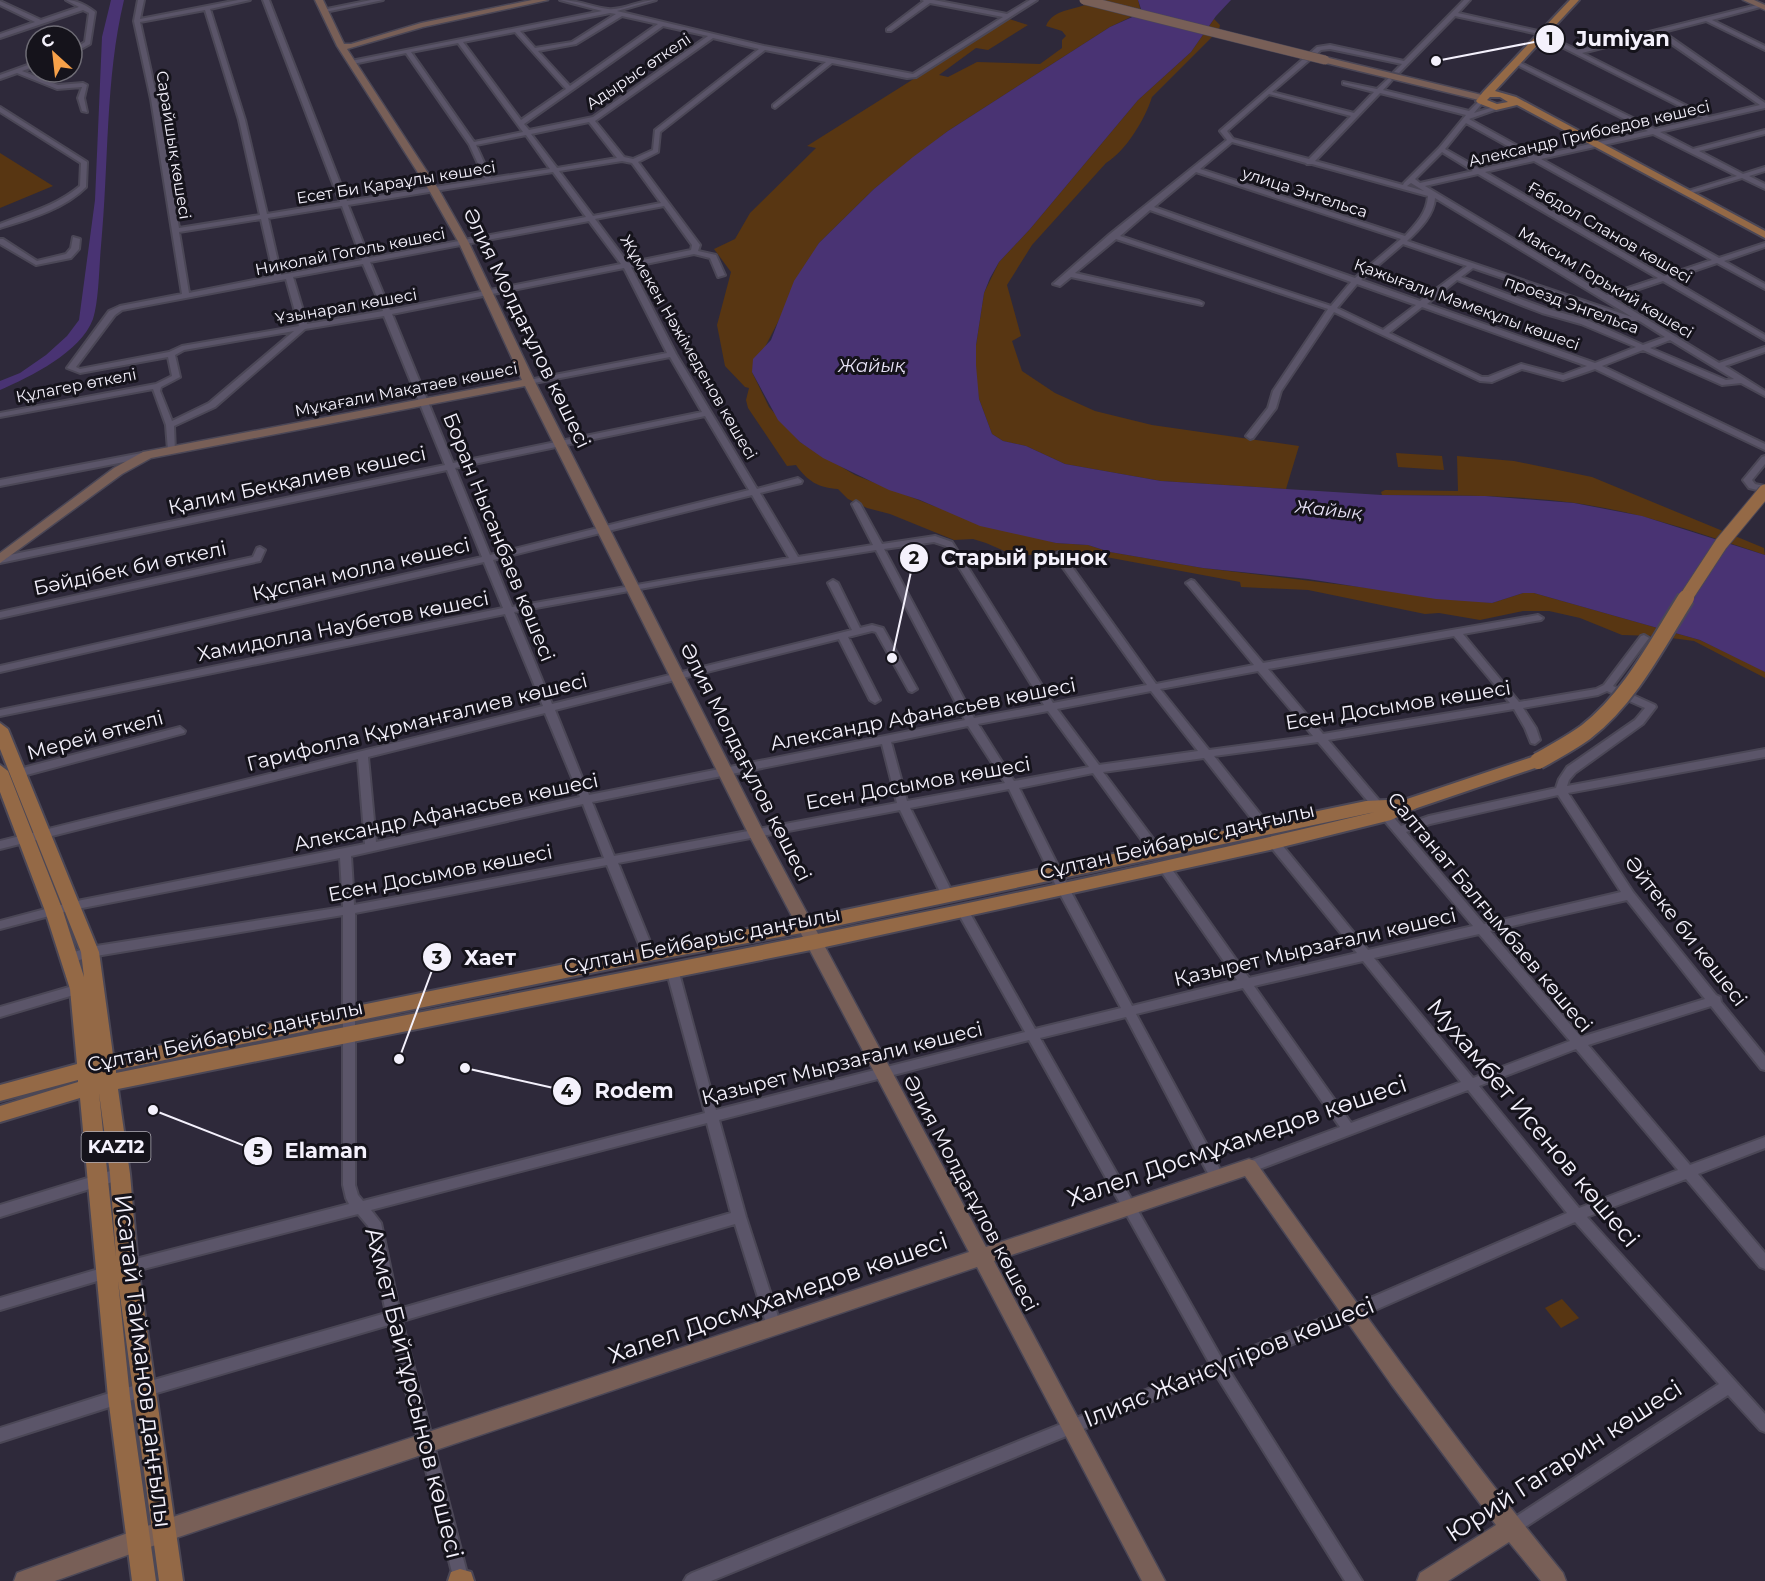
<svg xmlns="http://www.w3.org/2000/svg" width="1765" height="1581" font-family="Montserrat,sans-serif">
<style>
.green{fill:#583612}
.water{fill:#493373}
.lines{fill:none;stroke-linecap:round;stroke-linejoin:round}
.street-casing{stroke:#4b4756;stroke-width:4}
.secondary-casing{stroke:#4b4756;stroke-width:3}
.primary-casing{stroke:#4b4756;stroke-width:4}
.street{fill:#5b5569;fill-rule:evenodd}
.secondary{fill:#785f57;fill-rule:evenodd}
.primary{fill:#946946;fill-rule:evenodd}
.secondary-bridge-casing{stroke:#4b4756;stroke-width:10;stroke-linecap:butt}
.primary-bridge-far1-casing{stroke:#4b4756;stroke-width:15;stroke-linecap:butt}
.primary-bridge-casing{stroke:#4b4756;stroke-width:20;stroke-linecap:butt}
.secondary-bridge{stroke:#785f57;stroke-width:9}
.primary-bridge-far1{stroke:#946946;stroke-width:13}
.primary-bridge{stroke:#946946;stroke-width:16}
.labels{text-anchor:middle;stroke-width:6;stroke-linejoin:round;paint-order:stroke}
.far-street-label{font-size:16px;fill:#f4f1fc;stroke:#15131b}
.far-water-label{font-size:18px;font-style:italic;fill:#e6e1f5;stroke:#15131b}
.shield{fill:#15131b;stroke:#b1aeb8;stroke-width:1.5}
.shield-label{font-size:18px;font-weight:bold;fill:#f4f1fc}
.street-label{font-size:20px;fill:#f4f1fc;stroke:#15131b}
.near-street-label{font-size:24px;fill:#f4f1fc;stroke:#15131b}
.leader{fill:none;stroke:#f4f1fc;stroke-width:2}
.callout-dot{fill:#f4f1fc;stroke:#15131b;stroke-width:2}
.mark-label{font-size:18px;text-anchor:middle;font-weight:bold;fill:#111}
.callout-label{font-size:21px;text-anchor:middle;font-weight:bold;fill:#f4f1fc;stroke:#15131b;stroke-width:6;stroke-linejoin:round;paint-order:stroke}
</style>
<rect width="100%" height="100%" fill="#2e293a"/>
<g class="green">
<path d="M1095,0h43l3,12 -31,15 -162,104 -74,58 -55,54 -67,129 17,35 31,35 55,33 79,31 122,37 32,2 22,7 93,16 289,35 31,-10h11l166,47 61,29 4,3v6l-71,-37 -38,-5 -34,-1 -42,-17 -31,-7h-26l-43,9 -41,-7 -14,1 -117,-24 -67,-3 -1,-5 -161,-30 -20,-2 -41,7 -32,-14 -13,-4 -19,1 -64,-26 -23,-6 -19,-9 -10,-10c-19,-1 -31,-8 -42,-24l-9,1 -39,-58 -2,-8 3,-12 -4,-1 -20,-21 -8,-41 14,-53 -17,-23 21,-10 15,-26 66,-65 -9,-2 202,-127 19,6 -40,25 -12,-2 -37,27 9,2 29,-15 63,2 22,-16v-8l4,-4 -4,-5 -16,-5c7,-19 34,-15 49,-26z"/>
<path d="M1214,19l6,6 -1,5 -67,67c-7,22 -26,54 -46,66l-74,82 -25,40 14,51 -9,5 10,30 33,22 40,18 57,14 147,21 -13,43 -125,-8 -96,-17 -39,-18 -23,-5 -11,-7 -13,-35 -3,-20v-34l8,-52 15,-31 31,-33 108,-129 53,-48z"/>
<path d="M0,153l53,33 -53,22z"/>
<path d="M1396,453l46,3 2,14 -46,-3z"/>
<path d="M1457,456l57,5 78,16 172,71 1,7c-62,-21 -125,-43 -190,-52 -64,-9 -129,-7 -193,-8l-1,-3 4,-2 73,1z"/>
<path d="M1562,1299l17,19 -18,10 -16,-20z"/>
</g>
<g class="water">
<path d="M111,0h13c-19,79 -15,165 -23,246 -2,21 -2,54 -8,73 -12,33 -63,58 -93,71v-9l20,-8 26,-18 21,-19 12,-16 16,-120 7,-163z"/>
<path d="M1138,0h93l-15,16 -25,36 -53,48 -108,129 -31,33 -9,16 -6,15 -8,52v20l3,34 13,35 11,7 23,5 39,18 96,17 221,14 103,1 89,7 68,13 123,39v117l-65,-32 -166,-47h-11l-31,10 -56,-4 -128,-20 -105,-11 -93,-16 -22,-7 -32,-2 -76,-17 -60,-26 -31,-10 -66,-32 -23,-16 -22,-22 -26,-48 1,-13 18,-19 23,-59 25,-38 55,-54 39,-32 35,-26 162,-104 29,-13 2,-5z"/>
</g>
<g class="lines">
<defs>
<g id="street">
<path d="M66,0c11,0 21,6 29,12l-5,32 -18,10v-4l13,-8 4,-29 -6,-3 -83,28v-4l35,-12 -35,-17v-4l41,19 38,-13z"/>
<path d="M138,0h6l-4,19 98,-19h12l-40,9 35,111 22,94 73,-12 -77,-202h6l78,201 138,-22 -16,-35 -63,-91 -53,11 -2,-1v-2l251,-50 -42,-11c17,0 32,7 48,9 14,2 32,-9 48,-9l-39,11 147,35 149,28 90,-57 -73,-14 -39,28h-4v-2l37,-28 -2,-1h12l73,14 23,-14h7l-121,77 -9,1 -75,-15 -57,45 -2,-1v-2l53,-43 -61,-12 -105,82 -2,20 -20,10 62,83 -2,6 18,4 9,20 -7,2 -8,-19 -16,-4 -63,13 45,87 81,135 41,-11 4,3 -1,2 -41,10 38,64 75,-12 -21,-41 4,-3 4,3 22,40 53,-8 17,6 101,161 94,-18 -93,-130 5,-3 3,1 94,131 98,-19 -66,-80 -2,-2 5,-3 3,1 69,82 275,-48 5,3 -2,2 -78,14 56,68 77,-13 8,-4 37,-49 3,-1 5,3 -36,48 42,19 1,2 -13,17 -68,49 -6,7 -2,6 198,-37v8l-197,36 65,99 83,103 4,2 1,5 44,54v14l-4,-1 -50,-63 -123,39 102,120 75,-28v11l-67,26 67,79v16l-5,-2 -74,-88 -99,38 178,197v18l-5,-2 -32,-35 -212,138 -5,2 -5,-2 -2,-5 2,-5 213,-139 -144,-162 -218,96 -128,52 133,211h-17l-129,-206 -505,206h-27l3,-5 5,-3 518,-209 -181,-324 -310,80 27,97 35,109 -2,5 -5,1 -5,-1 -2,-5 -32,-102 -333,97 67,260 -15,-1 -65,-255 -270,79 -119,38v-14l119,-38 267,-77 -18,-87 -10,-12 -234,60 -5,-2 -2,-4 2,-4 5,-2 225,-58 -3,-6 -3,-13v-270l-253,42 -21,6 -4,-2 -2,-3 2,-3 25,-8 253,-40 -3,-49 -268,52 -72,19v-8l72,-19 293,-58 -7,-85 -358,90v-8l543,-135 -38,-92 -505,102v-6l503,-102 -19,-46 -484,110v-6l482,-109 -35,-87 -447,93v-6l445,-92 -61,-149 -79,13 -90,78 -41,19 1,26h-6l-1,-2 -2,-25 -13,-36 -153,28v-4l156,-29 16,-8 -4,-19 -88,16 -13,-5 42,-57 11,-5 62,-12 -31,-195 -17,-78zM205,10l34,110 21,95 -81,13 -22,-129 -17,-77zM610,13l6,1 -44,28 -37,6 -15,-17zM622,16l36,8 -88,62 -32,-35 38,-7zM663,26l45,10 -115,81 -64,13 -5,-6zM515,32l51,57 -45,31 -58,-78zM713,38l46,11 -104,81 -2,20 -20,9 -9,-2 -29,-36zM458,43l65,89 -49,10 -63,-90zM589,122l28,36 -60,10 -26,-34zM526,135l24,34 -59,9 -15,-33zM622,161l10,2 29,40 -68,13 -34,-45zM553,172l33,45 -217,41 -21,-53zM342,206l20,54 -81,15 -13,-57zM664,206l28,39 -1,5 -63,13 -33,-44zM261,219l13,57 -85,17 -10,-61zM589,221l32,43 -231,46 -20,-48zM363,264l20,47 -76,13 -14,-47zM624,268l43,85 -138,27 -4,2 4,2 141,-27 32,55 -249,51 -61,-149zM286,279l13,47 -117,20 -13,6 -89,17 -4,-2 39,-52 7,-5zM294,331l-85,72 -37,18 -12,-30 1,-4 19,-10 -5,-22 9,-5zM705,416l44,74 -259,65 -35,-87zM752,495l37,63 -277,49 -19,-47zM934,542l12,4 98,159 -70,13 -90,-169zM876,550l89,170 -376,75 -34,-85 284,-71 31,61 5,3 5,-3 -32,-63 24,-6 4,1 33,59 3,1 5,-3 -34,-61 -11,-3 -12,3 -22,-45 -5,-3 -5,3 24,47 -300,74 -38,-92 186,-34zM1454,636l56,67 -187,31 -55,-65zM1258,671l55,65 -104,14 -49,-61zM1151,691l47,60 -99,14 -42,-56zM1607,691l38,17 -10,12 -68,47 -8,12 -3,9 -127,28 -28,10 -73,-86 186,-31 11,19 6,15 4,1 5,-4 -4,-12 -13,-20 75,-13zM1048,711l41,56 -75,14 -36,-57zM545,713l35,84 -204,45 -8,-85zM968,726l37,57 -98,18 -16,-59zM1318,742l155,184 -105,24 -90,-110h-8l-1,3 1,3 87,107 -108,25 -80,-113h-8l-1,3 1,3 76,109 -105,26 -62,-116 -51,-102 74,-15 59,81h8l1,-3 -1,-3 -57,-76 101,-14 57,73h8l1,-3 -1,-3 -55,-69zM882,744l15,59 -283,53 -22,-54zM1009,789l49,101 63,118 -86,21 -68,-121h-8l-2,3 68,121 -309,78 -38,-141 -2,-3 -4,-2 -4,2 -2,3 39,144 -342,88 -5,-6 -3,-10v-272l252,-48 36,89 2,3 4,2 4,-2 2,-3 -37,-91 282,-53 42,86 2,3h8l2,-3 -44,-88zM1558,795l63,97 -137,32 -78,-92 24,-8zM583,804l21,54 -250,47 -3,-49zM1627,900l78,99 -124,38 -91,-106zM1479,934l91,107 -97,37 -99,-120zM1363,961l98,121 -110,41 -97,-137zM1243,988l97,139 -96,36 -1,4 1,4 5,2 219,-83 99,123 -220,95 -125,51 -182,-321 86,-21 86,164 5,2 5,-2 1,-4 -1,-4 -86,-159zM1576,1049l102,121 -99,38 -100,-122zM707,1123l24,90 -332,96 -18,-86 -10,-13z"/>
<path d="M371,0h12l-58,12 -3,-2z"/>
<path d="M1464,0h6l-12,13 80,18 39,19 184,-46 3,2 -52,14 53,26v4l-59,-29 -43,11 102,71v5l-105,24 33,17 72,-19v4l-66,17 44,23 22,-7v4l-16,5 16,8v5l-23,-11 -53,16h-4v-2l52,-16 -84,-42 -112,25 178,99 46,-15v4l-41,14 41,23v5l-48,-26 -47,16 95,56v5l-102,-59 -51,17 107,65 46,-16v5l-40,14 40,25v5l-24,-13 -19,2 -79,-35 -41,16 163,78v6l-170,-81 -32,11 -41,-11 -30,13 -12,-1 -146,-69 -53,79 -5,17 -23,30 -3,1 -4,-3 22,-28 5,-17 55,-82 -212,-70 -41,34 124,28 4,2 -1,2 -131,-28 -11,9 -7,-2 57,-50 117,-94 -7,-9 1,-1 96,-83 13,-2 74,16zM1455,16l79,17 169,85 -48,11 -138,-68 -3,2 1,1 133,67 -112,25 -67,-37 34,-12 -3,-2 -26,8 10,-12 -3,-2 -12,12 -86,-21 9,-10 -3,-2 -12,11 -34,-7v2l31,8 -20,21 -82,-21 49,-42 9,-1 72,15 -8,8 5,1zM1657,34l103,71 -51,12 -127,-64zM1380,93l86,22 -27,33 -35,35 -1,2 -88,-24zM1269,94l82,22 -42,43 -76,-20 -6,-8zM1466,123l63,35 -49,11 -35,-20zM1232,142l74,21 1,1h5l116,32c-1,17 -12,28 -23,40l-205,-67zM1442,152l31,19 -53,12 -5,-4zM1534,161l178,99 -48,16 -179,-104zM1196,172l205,67 -46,39 -201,-71zM1478,174l180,104 -51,17 -182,-109zM1411,183l13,8 -17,-5zM1435,198l197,119 -225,-76c13,-12 27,-26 28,-43zM1150,210l201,72 -20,24 -211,-70zM1403,244l64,22 -47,35 -59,-21zM1473,268l158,54 7,-2 27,17 -22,8 -56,-25 -39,-11 -87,-32zM1457,280l85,33 39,11 55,23 -41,16 -168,-59zM1357,284l59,21 -33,25 -46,-22zM1422,307l165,59 -24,9 -42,-11 -33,13h-6l-93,-44zM1670,340l64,39 -8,1 -76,-32z"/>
<path d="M36,62v4l-14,5 36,14 25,-2 4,2 -3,13 3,14 -5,-1 -4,-13 4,-11 -25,2 -40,-16 -17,6v-4z"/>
<path d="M0,107l87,55 -1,25c-22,22 -57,32 -86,41v-4c28,-11 56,-18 80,-38l1,-23 -81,-51z"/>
<path d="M73,237l7,2 -1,10 -8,9 -35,7 -36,-21v-5h3l34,22 29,-7 5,-6z"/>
<path d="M147,452l3,1v4l-150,29v-6z"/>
<path d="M1765,456v8l-13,16 3,4 10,2v6l-16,-4 -6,-8 19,-23z"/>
<path d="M260,547l5,3 -5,11 -260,57v-6l253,-55 4,-9z"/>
<path d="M180,727l5,4 -1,2 -165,44 -5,-4 5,-4z"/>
<path d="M83,983l4,2 2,3 -2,3 -87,26v-10z"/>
<path d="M120,1168l5,2 1,4 -1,4 -125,39v-12z"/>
<path d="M109,1266l5,2 2,4 -2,4 -114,34v-12z"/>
</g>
<g id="secondary">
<path d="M315,0h8l21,44h7l70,-21 111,-23h16l-125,27 -76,22 92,141 30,53 66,139 229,451 222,414 263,-88 6,2c100,140 199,279 308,412l3,8h-25l-32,-39 -61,39h-31l3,-8 76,-48 -105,-141 -146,-208 -251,85 171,320h-23l-165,-314 -813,275 -109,39h-41l3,-8 8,-3 139,-50 805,-268 -221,-419 -223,-447 -374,72 -29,16 -122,89v-10l114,-85 29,-16 379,-72 -63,-137 -30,-53 -92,-144z"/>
<path d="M1743,0h11l11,5v5z"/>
<path d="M1325,57l161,39 1,2 -4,3 -161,-39v-4z"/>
</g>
<g id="primary">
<path d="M1570,0h9l-84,91 21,6 249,134v7l-248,-133 -21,5 -18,-7 -2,-2 7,-9zM1490,97h10l8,5 -11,2 -10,-4z"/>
<path d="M0,723l8,6 91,223 14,103 536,-108 158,-29 559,-117 41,-2 131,-44 8,6 -2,4 -127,43 -26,12 -117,29 -458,100 -698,140 12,85 8,93 45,314h-24l-41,-300 12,116 26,184h-24l-24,-184 -28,-299 -80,24v-16l78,-24v-2l-78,21v-16l77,-21 -7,-75 -25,-78 -45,-119v-27l8,6 55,140 21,66 -3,-25 -81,-203zM1375,812c-417,101 -839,175 -1259,261v-3l533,-109 158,-29zM99,1093l11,81 6,83z"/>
<path d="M460,1569l11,3 3,9h-26l3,-9z"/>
</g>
</defs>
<use href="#street" class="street-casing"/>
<use href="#secondary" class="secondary-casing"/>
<use href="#primary" class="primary-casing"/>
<use href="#street" class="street"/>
<use href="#secondary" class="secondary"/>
<use href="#primary" class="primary"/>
<defs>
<path id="secondary-bridge" d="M1084,0l241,60"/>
<path id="primary-bridge-far1" d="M1685,599l36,-55 44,-53"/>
<path id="primary-bridge" d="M1538,761c16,-9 33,-18 48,-29 44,-34 71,-88 100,-134"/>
</defs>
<use href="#secondary-bridge" class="secondary-bridge-casing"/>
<use href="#primary-bridge-far1" class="primary-bridge-far1-casing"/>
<use href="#primary-bridge" class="primary-bridge-casing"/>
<use href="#secondary-bridge" class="secondary-bridge"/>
<use href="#primary-bridge-far1" class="primary-bridge-far1"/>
<use href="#primary-bridge" class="primary-bridge"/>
</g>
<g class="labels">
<g class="far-street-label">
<text transform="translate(638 71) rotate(-34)" y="6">Адырыс өткелі</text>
<text transform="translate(1589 133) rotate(-13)" y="6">Александр Грибоедов көшесі</text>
<text transform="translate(174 145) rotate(81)" y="6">Сарайшық көшесі</text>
<text transform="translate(396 182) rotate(-9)" y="6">Есет Би Қараұлы көшесі</text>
<text transform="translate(1305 192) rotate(18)" y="6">улица Энгельса</text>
<text transform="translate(1610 232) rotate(30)" y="6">Ғабдол Сланов көшесі</text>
<text transform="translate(350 251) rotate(-11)" y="6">Николай Гоголь көшесі</text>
<text transform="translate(1606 282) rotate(31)" y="6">Максим Горький көшесі</text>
<text transform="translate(1467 304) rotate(20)" y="6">Қажығали Мәмекұлы көшесі</text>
<text transform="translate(1572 304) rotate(20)" y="6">проезд Энгельса</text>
<text transform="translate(346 306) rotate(-10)" y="6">Ұзынарал көшесі</text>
<text transform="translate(689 347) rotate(60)" y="6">Жұмекен Нәжімеденов көшесі</text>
<text transform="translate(76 385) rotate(-11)" y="6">Құлагер өткелі</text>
<text transform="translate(406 389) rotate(-11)" y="6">Мұқағали Мақатаев көшесі</text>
</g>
<g class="far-water-label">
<text x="872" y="372">Жайық</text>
<text transform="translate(1329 510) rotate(6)" y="6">Жайық</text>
</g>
<rect class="shield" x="81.5" y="1132" width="69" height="30" rx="4.5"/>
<g class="shield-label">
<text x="116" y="1153">KAZ12</text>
</g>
<g class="street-label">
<text transform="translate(527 328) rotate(64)" y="7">Әлия Молдағұлов көшесі</text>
<text transform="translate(297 480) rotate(-12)" y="7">Қалим Бекқалиев көшесі</text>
<text transform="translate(499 537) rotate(68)" y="7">Боран Нысанбаев көшесі</text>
<text transform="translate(130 568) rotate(-12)" y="7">Бәйдібек би өткелі</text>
<text transform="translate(361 569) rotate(-13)" y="7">Құспан молла көшесі</text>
<text transform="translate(343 626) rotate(-11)" y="7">Хамидолла Наубетов көшесі</text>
<text transform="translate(1398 705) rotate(-9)" y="7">Есен Досымов көшесі</text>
<text transform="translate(923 714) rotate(-11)" y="7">Александр Афанасьев көшесі</text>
<text transform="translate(417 722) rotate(-14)" y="7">Гарифолла Құрманғалиев көшесі</text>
<text transform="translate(95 735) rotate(-15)" y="7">Мерей өткелі</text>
<text transform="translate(746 762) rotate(63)" y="7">Әлия Молдағұлов көшесі</text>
<text transform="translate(918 783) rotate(-10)" y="7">Есен Досымов көшесі</text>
<text transform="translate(446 812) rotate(-12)" y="7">Александр Афанасьев көшесі</text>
<text transform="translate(1177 841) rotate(-13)" y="7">Сұлтан Бейбарыс даңғылы</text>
<text transform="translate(440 873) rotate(-11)" y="7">Есен Досымов көшесі</text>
<text transform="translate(1490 912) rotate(50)" y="7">Салтанат Балғымбаев көшесі</text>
<text transform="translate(1686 931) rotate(52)" y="7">Әйтеке би көшесі</text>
<text transform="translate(702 940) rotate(-11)" y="7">Сұлтан Бейбарыс даңғылы</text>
<text transform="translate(1315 947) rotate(-13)" y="7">Қазырет Мырзағали көшесі</text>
<text transform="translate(225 1036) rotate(-12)" y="7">Сұлтан Бейбарыс даңғылы</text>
<text transform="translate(842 1063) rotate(-14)" y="7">Қазырет Мырзағали көшесі</text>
<text transform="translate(971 1193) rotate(62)" y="7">Әлия Молдағұлов көшесі</text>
</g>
<g class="near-street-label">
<text transform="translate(1533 1123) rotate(50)" y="8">Мухамбет Исенов көшесі</text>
<text transform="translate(1237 1141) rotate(-19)" y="8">Халел Досмұхамедов көшесі</text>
<text transform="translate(778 1298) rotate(-19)" y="8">Халел Досмұхамедов көшесі</text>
<text transform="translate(143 1361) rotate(83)" y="8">Исатай Тайманов даңғылы</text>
<text transform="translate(1229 1362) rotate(-22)" y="8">Ілияс Жансүгіров көшесі</text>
<text transform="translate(414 1393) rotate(76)" y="8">Ахмет Байтұрсынов көшесі</text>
<text transform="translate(1564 1461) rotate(-33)" y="8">Юрий Гагарин көшесі</text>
</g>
</g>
<path class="leader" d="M1436 61L1550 39M892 658L914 558M399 1059L437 957M465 1068L567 1091M153 1110L258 1151"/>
<g class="callout-dot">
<circle cx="1436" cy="61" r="6"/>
<circle cx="892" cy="658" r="6"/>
<circle cx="399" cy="1059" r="6"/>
<circle cx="465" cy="1068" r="6"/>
<circle cx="153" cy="1110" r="6"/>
<circle cx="1550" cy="39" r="15"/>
<circle cx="914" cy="558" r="15"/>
<circle cx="437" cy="957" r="15"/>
<circle cx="567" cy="1091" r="15"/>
<circle cx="258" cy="1151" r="15"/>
</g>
<g class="mark-label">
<text x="1550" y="45">1</text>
<text x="914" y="564">2</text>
<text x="437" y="964">3</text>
<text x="567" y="1097">4</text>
<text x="258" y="1157">5</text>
</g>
<g class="callout-label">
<text x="1623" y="46">Jumiyan</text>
<text x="1024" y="565">Старый рынок</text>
<text x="490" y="965">Хает</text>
<text x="634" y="1098">Rodem</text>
<text x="326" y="1158">Elaman</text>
</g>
<g transform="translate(54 54) rotate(333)"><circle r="28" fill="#15131b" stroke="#6e6c75" stroke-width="1.5"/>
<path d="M0-4.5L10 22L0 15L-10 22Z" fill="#f7a149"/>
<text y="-9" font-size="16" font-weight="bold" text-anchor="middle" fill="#f4f1fc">С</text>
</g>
</svg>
